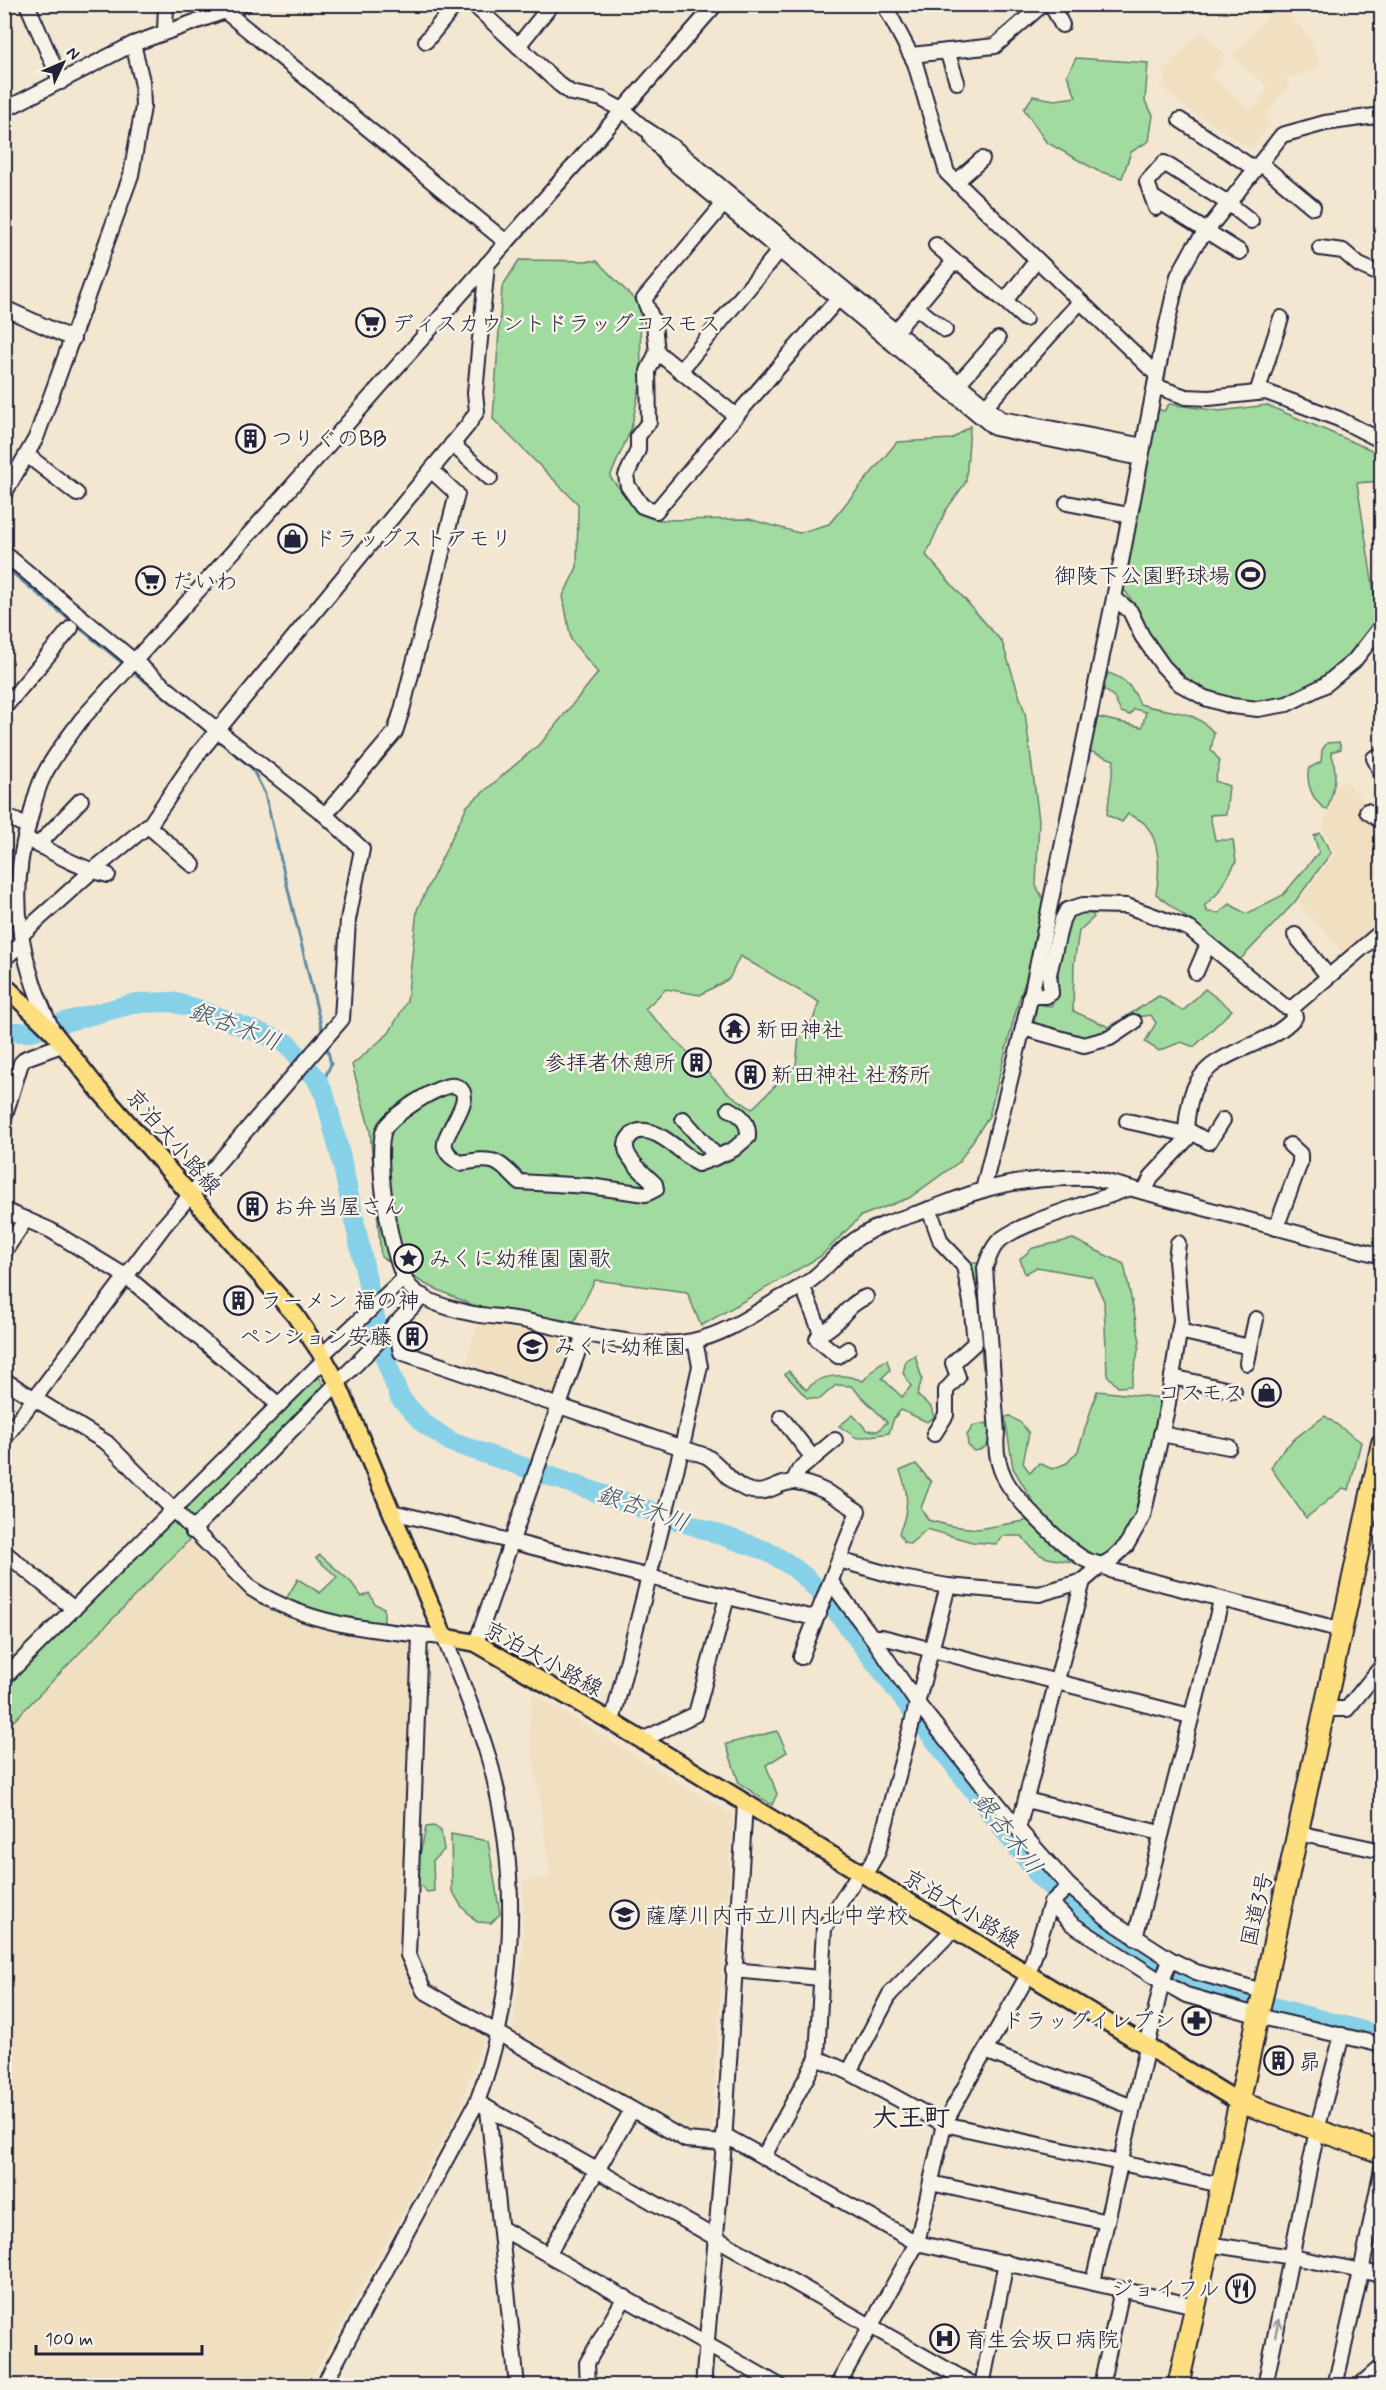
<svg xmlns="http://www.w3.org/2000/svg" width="1386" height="2390" font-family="Mynerve,'Klee One',sans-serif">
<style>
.built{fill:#f1dfc2}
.green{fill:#a2dba0;stroke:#627e6e;stroke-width:1.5;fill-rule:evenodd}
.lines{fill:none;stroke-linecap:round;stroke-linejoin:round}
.stream{stroke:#5f8ba3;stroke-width:3}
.river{stroke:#87d1e8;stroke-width:20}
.minor-casing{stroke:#22223b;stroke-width:18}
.major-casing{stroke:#22223b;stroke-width:21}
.highway-casing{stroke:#22223b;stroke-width:24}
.minor{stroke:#f7f3e8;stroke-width:14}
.major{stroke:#fedf80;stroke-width:16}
.highway{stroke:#fedf80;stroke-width:20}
.oneway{stroke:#97959a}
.labels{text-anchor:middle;stroke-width:5;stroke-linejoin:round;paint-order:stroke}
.poi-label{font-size:22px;fill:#22223b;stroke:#f7f3e8;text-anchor:start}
.street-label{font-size:22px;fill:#22223b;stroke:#f7f3e8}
.water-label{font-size:24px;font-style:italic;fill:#40576f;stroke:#f7f3e8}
.quarter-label{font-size:26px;font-weight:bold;fill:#22223b;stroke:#f7f3e8}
</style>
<rect width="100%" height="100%" fill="#f3e7d2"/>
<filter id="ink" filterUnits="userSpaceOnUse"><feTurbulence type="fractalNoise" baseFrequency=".0167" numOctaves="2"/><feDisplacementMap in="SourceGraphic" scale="12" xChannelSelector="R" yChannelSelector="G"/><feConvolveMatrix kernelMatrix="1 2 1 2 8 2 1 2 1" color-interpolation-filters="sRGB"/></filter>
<g filter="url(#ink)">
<g class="built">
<path d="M1277,5h3l30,32 11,28 -17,9 -18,3 3,8 -25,33 7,7 -21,23 -70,-44 -20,-18 7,-8 -6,-6 40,-42 26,26 -16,19 40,35 18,-22 -37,-32z"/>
<path d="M1344,780l37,38v106l-36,31 -47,-53 37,-49 -12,-23 2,-11 12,-34z"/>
<path d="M479,1320l90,16 4,4 -19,56 -4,2 -86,-29z"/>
<path d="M192,1539l56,56 27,17 50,16 74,11 1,3 14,3 -10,310 17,38 64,41 -25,74 -152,277h-303l-1,-652z"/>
<path d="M532,1693l201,122 -22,321 -22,1 -177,-101 11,-86v-69l28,-4 -22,-148z"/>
</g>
<g class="green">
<path d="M1076,58l72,5 -3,38 8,14 -4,26 -18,11 -9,26 -24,-7 -52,-29 -22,-33 9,-13 22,4 21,-3 -9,-22z"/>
<path d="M519,260l78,1 43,44 1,76 -10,48 -21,48 28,34 21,9 90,-1 50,14 30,-9 68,-82 55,-3 18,-13 -4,56 -20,28 -20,45 76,87 23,71 14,107 -3,65 13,26 -31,92 -29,113 -30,46 -50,36 -48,18 -40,40 -120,70 -14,-34 -92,-12 -21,42 -102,-17 -47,-21 -44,-27 -11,-127 -18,-65 37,-32 18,-32 10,-91 50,-104 75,-64 56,-69 -27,-33 -8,-44 14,-29 1,-63 -85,-85 9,-132zM740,956l79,46 -6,18 -14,17 -3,28 -44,44 -25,-17 -82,-83 21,-20 34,6 29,-16z"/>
<path d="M1169,404l51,7 47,-6 114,49v27l-24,2 21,136c-16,22 -32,45 -54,62 -6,4 -14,6 -21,9 -52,23 -98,12 -137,-30 -19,-20 -23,-49 -42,-70l34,-181 6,2z"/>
<path d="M1108,673c17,5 25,15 32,31 30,10 52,3 74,29l-3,17 9,11 -5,20 14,5 -3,28 -16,1 5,25h18l3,22 -19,32 -13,12 4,6 11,1 11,-9 16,10 37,-19 36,-43 -5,-16 6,-3 11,20 -37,50 -56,59 -37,-33 -45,-35c4,-22 5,-52 -11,-70 -3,-4 -12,-7 -17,-10l-6,8 -15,-7 7,-55 -25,-9 7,-34 46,10 4,-15 -12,-3 -4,6 -9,-3 -8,-16 -11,-8z"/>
<path d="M1339,742l2,7 -10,3c8,21 3,37 -4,58 -14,-8 -22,-27 -18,-42l12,-6 1,-12 5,-7z"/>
<path d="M1090,910l4,7 -15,14 -5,33 -1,47 36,16 50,-31 24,15 22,-22 27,21 -38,37 -13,-5 -22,9 -14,-9 11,-19 -5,-8 -14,2 -27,15 -26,8 -50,-15 3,-21 14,2c10,-16 6,-31 8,-48 1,-13 6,-27 9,-39l10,-7z"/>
<path d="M1073,1239l51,25 16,77 -9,45 -13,1 -11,-12 -3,-74 -11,-24 -56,-10 -12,7 -5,-15 13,-11z"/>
<path d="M967,1263h12l8,107 -4,-1 -4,-42z"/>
<path d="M915,1355l7,24 -5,16 14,12 3,10 -7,5 -26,-12 -7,8 -5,15 -32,5 -18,-12 14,-11 14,15 11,1 9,-9 -36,-36 -15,-1 -16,14 -13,-1 -22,-24 4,-3 17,19c15,-17 37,-17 57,-9l16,-17 8,-4 3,10 -8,8 20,19 9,-11 -8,-13 3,-13z"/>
<path d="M317,1373l9,16 -134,134 -10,-10v-5z"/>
<path d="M1097,1391l65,7 -31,131 -22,28 -24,10c-28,-14 -39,3 -63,-31h-19l-7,8 -24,-2 -45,-13 -17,15 -6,-2 -5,-9c10,-22 10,-41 1,-62l16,-7 15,18 -10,26 7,12 23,6 27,3 52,-9 5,-15 -22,-37 -8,-51 5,-1 12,8 7,9 -6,30 7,10 9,-10 13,6 15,-6 11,-12z"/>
<path d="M1325,1416l36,26 -12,48 -6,-2 -37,30 -35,-50c10,-22 35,-38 54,-52z"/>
<path d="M985,1423l6,4c1,13 -3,23 -17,24l-6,-5 -1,-11 6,-9z"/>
<path d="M174,1519l18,18 -187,193v-47z"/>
<path d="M320,1555l31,27 11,15 7,-4 6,11 9,4v18l-72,-15 -26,-12 12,-20 22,14 17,-16 -21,-19z"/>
<path d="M777,1731l10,21 -21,13 11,29 -5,11 -33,-22 -13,-39z"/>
<path d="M434,1826l7,5 3,19 -11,10 1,31 -7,1 -9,-9 1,-24 7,-32z"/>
<path d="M451,1834l37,7 12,73 -9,9 -14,-1 -15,-15 -10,-16z"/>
</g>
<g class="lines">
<g class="stream">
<path d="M4,566l122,100"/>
<path d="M131,670l79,64"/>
<path d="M215,738l37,30 13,26 58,240"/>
<path d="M325,1096l-4,-9 10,-23 -5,-21"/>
</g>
<path class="river" d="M4,1032h23l109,-29 36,-1 26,7 89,34 29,35 9,18 16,62 41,192 18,48 23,25 28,19 313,108c33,16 49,33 72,61l204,266 55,49 23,16 64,37 65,21 135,36"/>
<defs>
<g id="minor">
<path d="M27,4l34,78"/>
<path d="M473,4l86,80 12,9 31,6 22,12 20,17 29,19 328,272 142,27"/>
<path d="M884,4l31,59 32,110 209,201"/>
<path d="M1051,4l11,21"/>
<path d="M226,12l280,230"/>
<path d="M165,32l1,-28"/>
<path d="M426,41l30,-37"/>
<path d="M518,46l34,-42"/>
<path d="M947,51l10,31"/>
<path d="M911,55l84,-9 48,-42"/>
<path d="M4,110l129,-66 112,-40"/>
<path d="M1180,120l75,49"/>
<path d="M651,137l19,23 325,268 145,30"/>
<path d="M1260,163l53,44"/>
<path d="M956,182l26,-23"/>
<path d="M1152,197l88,55"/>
<path d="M723,205l-79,94 10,25 3,28 79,64 101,-116"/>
<path d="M1156,208l-9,-26 17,-19 64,40 23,18"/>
<path d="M936,245l22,19"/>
<path d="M1320,248l23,3 16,14 16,7 7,-1"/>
<path d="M1005,301l20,18"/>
<path d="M916,307l29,23"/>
<path d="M4,308l69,31"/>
<path d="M895,332l56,-67 10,-1 44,37 32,-41"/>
<path d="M657,352l-9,19 1,51 -11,14v14l-12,26 2,10 14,20 14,5 80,-95"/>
<path d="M680,371l99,-120"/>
<path d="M958,384l40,-45"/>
<path d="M1155,386l31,11 23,1 57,-6 73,27 43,22"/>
<path d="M1257,393l24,-75"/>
<path d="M985,407l95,-105"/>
<path d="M452,444l38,34"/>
<path d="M27,455l50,39"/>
<path d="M4,494l32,-56 95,-263 12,-68 -1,-26 -9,-37"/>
<path d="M1067,503l62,12"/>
<path d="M4,553l213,177 108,85 37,34 -14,71 -6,99 -179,208 -159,212"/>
<path d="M1114,598l16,13 12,25 21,30 17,18 25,14 27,8 26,3 29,-5 38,-19 29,-24 28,-36"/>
<path d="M4,708l67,-80"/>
<path d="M1374,758l8,16"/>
<path d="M1367,811l15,11"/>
<path d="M4,815l24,12"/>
<path d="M325,815l70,-83 7,-22 55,-216 -26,-24"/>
<path d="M148,826l45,39"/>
<path d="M25,838c27,14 53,30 83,37"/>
<path d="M38,845l43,-45"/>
<path d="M21,935l71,-64 59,-48 47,-69 270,-329 9,-14 -2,-18 12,-129"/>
<path d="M1295,935l33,41"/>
<path d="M4,959l18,-16"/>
<path d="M1196,972l12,-28"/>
<path d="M1030,996h16l5,-3 -2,-19 13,-54 5,-10 16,-5 44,1 63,23 94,77 8,2 90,-77"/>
<path d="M51,1027c-31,-66 -43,-129 -23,-201 5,-17 7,-33 15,-49 10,-21 25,-39 38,-57l198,-219 437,-497"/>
<path d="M1023,1028l61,17 26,-7 24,-16"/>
<path d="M4,1118l17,-55 5,-5 36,-13"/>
<path d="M683,1119l34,38 -19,7c-13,-9 -27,-23 -42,-30 -7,-3 -15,-5 -22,-1 -23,16 9,39 21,51l1,5 -10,5 -57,-8 -70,-4c-24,-25 -26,-24 -59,-19 -7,-5 -13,-8 -15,-16 -4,-14 36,-53 10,-61 -14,-4 -66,31 -71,44 -10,26 7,136 26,157 14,15 44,23 64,27 17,3 36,3 53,7 50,10 115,30 165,20 32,-6 60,-26 87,-42 11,-6 23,-12 32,-19 16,-12 28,-29 44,-40 22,-16 49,-22 75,-31 17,-6 33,-13 50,-18 36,-11 76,-14 112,-13l290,78"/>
<path d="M1127,1121l59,13"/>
<path d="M1186,1129l23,13 14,-22"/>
<path d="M717,1157l17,-8 14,-12c1,-14 -7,-23 -19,-28"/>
<path d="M1129,1188c-30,13 -114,35 -132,55 -6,7 -9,16 -12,25l12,165c-2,15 1,32 8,46 12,23 57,66 79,80 6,3 12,4 18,6l10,-6 14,-13 17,-30 24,-107 14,-89 -5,-60 2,-17"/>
<path d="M983,1190l49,-199 82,-393 51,-265 13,-57 16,-29 88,-112 43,-12 57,-8"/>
<path d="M1144,1192l8,-16 35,-37c-2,-13 0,-24 3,-37 11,-56 73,-48 105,-85l-3,-9"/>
<path d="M929,1209l12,33 23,24 7,36 4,41 -22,20 5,14 -12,13v25l-12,19"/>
<path d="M4,1210l46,20 77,47 152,128"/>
<path d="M1276,1228l24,-65v-9l-10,-9"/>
<path d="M4,1252l22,-33"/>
<path d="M802,1285l19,48 -4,6 21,17 10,-7"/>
<path d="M395,1324l6,28 305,104c16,9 22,26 39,33 23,9 32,-8 50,-7 23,2 44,17 63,29l-57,146"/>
<path d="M1179,1331l71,16 -3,16"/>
<path d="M821,1333c19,-8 24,-28 45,-36"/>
<path d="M1250,1347l6,-28"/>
<path d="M322,1355l81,-76"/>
<path d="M1172,1377l62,14"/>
<path d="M4,1380l103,63 145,146c57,37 125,42 192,48 17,44 36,88 48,133 28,108 24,228 -15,332l-154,284"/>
<path d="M781,1417l32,41"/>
<path d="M1161,1434l68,13"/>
<path d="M793,1482l6,-12 36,-30"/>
<path d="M392,1512c140,33 278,72 418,105l9,-3"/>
<path d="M192,1531l231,-235"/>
<path d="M4,1552l70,57"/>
<path d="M839,1560l63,18 46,8 91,8 44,-13 19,-16 11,6 229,59"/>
<path d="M831,1582l41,55 45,66 101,126 51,57 42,35 59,38 26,13 66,19"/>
<path d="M420,1635l-12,320 16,36 262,149 38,3"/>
<path d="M872,1637h10l308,79"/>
<path d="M476,1643l108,-309"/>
<path d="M4,1678l320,-318"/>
<path d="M1324,1709h23l35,-43"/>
<path d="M612,1722l70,-275 18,-81 -5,-25"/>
<path d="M642,1740l54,-26 31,-117"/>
<path d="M1026,1800l134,33"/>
<path d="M1018,1829l65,-248"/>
<path d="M1298,1833l84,18"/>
<path d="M864,1876l14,-24 70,-266"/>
<path d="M1051,1903l21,21 82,53 32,18 88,25 108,25"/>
<path d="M1135,1938l86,-337"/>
<path d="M733,1970l87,8"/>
<path d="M985,2051l148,56"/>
<path d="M817,2058l32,14 95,52 277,61"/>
<path d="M849,2072l41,-78 64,-65"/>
<path d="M477,2102l499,284"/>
<path d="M488,2109l29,277"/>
<path d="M724,2135l193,108 278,63"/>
<path d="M764,2156l53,-98 7,-130 35,-55"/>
<path d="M931,2183l176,39"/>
<path d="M501,2228l279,158"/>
<path d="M1208,2244l84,13 90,18"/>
<path d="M549,2253l83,-143"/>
<path d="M1093,2282l69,-300 8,-23"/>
<path d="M588,2386l-1,-23 38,-66"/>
<path d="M703,2386l21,-243 21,-340"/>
<path d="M837,2386l80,-143 27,-119 84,-149 23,-72 18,-17"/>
<path d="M982,2386l24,-124"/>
<path d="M1101,2386l21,-96"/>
<path d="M1265,2386l52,-256 25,-95"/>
<path d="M1335,2386l26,-114 21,-104"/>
<path d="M1359,2386l23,-20"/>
</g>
<path id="major" d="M4,985l49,47 45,57 197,226 27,40 15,27 107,255 32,6 136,79 627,380"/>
<g id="highway">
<path d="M1239,2102l143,51"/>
<path d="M1178,2386l204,-943"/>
</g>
</defs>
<use href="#minor" class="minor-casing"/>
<use href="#major" class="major-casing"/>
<use href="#highway" class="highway-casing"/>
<use href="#minor" class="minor"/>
<use href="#major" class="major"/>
<use href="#highway" class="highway"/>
</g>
<defs><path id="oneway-shaft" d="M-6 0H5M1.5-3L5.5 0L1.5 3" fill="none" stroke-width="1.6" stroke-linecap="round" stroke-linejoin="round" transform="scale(1.5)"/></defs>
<use class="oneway" href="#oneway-shaft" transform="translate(1277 2328) rotate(-78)"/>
</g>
<defs>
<symbol id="supermarket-ring" viewBox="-11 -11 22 22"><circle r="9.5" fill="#f7f3e8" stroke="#22223b" stroke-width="1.5"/><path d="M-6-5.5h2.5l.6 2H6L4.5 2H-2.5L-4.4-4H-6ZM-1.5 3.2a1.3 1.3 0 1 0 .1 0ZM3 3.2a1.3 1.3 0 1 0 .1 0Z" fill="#22223b"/></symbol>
<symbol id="building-ring" viewBox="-11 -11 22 22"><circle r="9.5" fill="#f7f3e8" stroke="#22223b" stroke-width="1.5"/><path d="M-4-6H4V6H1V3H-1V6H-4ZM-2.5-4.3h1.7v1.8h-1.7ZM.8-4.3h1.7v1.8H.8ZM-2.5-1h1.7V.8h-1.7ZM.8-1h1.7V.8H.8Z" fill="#22223b"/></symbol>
<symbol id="shop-ring" viewBox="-11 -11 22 22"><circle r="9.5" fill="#f7f3e8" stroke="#22223b" stroke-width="1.5"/><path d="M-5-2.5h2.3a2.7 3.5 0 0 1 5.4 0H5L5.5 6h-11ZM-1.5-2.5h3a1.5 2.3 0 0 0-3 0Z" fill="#22223b"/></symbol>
<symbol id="stadium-ring" viewBox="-11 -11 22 22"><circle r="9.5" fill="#f7f3e8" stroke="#22223b" stroke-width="1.5"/><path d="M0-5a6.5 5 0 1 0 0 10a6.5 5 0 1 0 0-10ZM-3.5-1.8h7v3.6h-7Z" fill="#22223b"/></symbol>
<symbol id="temple-ring" viewBox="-11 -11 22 22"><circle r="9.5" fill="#f7f3e8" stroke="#22223b" stroke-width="1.5"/><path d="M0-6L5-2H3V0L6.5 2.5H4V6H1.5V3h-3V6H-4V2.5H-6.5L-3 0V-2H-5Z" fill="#22223b"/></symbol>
<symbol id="sight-ring" viewBox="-11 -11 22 22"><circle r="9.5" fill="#f7f3e8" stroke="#22223b" stroke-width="1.5"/><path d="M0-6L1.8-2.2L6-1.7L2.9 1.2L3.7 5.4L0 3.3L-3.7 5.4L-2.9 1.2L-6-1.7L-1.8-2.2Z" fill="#22223b"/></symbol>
<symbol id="school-ring" viewBox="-11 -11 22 22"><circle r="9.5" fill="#f7f3e8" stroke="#22223b" stroke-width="1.5"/><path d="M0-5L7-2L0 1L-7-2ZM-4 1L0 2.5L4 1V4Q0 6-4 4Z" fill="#22223b"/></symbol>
<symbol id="pharmacy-ring" viewBox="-11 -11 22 22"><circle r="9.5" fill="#f7f3e8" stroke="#22223b" stroke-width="1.5"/><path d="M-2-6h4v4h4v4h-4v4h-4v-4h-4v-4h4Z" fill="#22223b"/></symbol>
<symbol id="restaurant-ring" viewBox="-11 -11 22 22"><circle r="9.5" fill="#f7f3e8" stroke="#22223b" stroke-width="1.5"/><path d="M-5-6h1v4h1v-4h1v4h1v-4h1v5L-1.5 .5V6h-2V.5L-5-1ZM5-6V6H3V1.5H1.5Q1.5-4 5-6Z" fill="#22223b"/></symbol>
<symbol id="hospital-ring" viewBox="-11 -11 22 22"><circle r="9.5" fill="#f7f3e8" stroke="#22223b" stroke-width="1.5"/><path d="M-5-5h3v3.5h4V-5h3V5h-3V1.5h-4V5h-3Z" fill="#22223b"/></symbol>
</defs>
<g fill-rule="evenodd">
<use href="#supermarket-ring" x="354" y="306" width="33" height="33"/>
<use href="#building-ring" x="234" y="422" width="33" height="33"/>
<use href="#shop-ring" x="276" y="522" width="33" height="33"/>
<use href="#stadium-ring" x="1234" y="558" width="33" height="33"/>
<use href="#supermarket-ring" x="134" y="564" width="33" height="33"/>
<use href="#temple-ring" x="718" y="1012" width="33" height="33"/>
<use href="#building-ring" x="680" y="1046" width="33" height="33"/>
<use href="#building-ring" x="734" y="1058" width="33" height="33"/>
<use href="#building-ring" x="236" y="1190" width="33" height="33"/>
<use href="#sight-ring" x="392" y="1242" width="33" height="33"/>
<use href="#building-ring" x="222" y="1284" width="33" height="33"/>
<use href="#building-ring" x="396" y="1320" width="33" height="33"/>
<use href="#school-ring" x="516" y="1330" width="33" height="33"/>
<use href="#shop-ring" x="1250" y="1376" width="33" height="33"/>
<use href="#school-ring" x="608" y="1898" width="33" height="33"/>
<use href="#pharmacy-ring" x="1180" y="2004" width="33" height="33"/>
<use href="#building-ring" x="1262" y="2044" width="33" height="33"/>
<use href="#restaurant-ring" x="1224" y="2272" width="33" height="33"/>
<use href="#hospital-ring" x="928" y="2322" width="33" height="33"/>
</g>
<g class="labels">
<g class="poi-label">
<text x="392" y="331">ディスカウントドラッグコスモス</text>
<text x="271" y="446">つりぐのBB</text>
<text x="314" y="546">ドラッグストアモリ</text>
<text x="1230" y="583" text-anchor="end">御陵下公園野球場</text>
<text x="172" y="589">だいわ</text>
<text x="756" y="1037">新田神社</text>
<text x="676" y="1070" text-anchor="end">参拝者休憩所</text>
<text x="771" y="1082">新田神社 社務所</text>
<text x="273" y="1214">お弁当屋さん</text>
<text x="429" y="1266">みくに幼稚園 園歌</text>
<text x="260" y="1308">ラーメン 福の神</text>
<text x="392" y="1344" text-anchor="end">ペンション安藤</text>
<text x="554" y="1354">みくに幼稚園</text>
<text x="1245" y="1400" text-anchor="end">コスモス</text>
<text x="645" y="1923">薩摩川内市立川内北中学校</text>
<text x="1176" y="2028" text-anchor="end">ドラッグイレブン</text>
<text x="1299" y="2069">昴</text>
<text x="1220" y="2296" text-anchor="end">ジョイフル</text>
<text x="965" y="2347">育生会坂口病院</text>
</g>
<g class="street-label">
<text transform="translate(174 1141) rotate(49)" y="8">京泊大小路線</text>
<text transform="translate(544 1658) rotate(29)" y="8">京泊大小路線</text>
<text transform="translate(962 1908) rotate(31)" y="8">京泊大小路線</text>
<text transform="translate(1256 1909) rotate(-77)" y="8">国道3号</text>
</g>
<g class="water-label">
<text transform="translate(235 1026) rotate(21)" y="8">銀杏木川</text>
<text transform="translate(643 1508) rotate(19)" y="8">銀杏木川</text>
<text transform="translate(1008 1833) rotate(52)" y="8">銀杏木川</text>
</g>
<g class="quarter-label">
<text x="911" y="2126">大王町</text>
</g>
</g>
<rect width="1386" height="2390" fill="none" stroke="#f7f3e8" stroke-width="24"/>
<rect x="12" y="12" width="1362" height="2366" fill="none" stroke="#22223b" stroke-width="2" filter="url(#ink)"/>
<g transform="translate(63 63) rotate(46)" stroke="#f7f3e8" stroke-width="4.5" paint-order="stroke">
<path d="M0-4.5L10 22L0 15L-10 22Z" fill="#22223b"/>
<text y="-9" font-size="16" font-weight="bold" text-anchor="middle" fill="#22223b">N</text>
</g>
<path d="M36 2345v9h166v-9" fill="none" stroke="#22223b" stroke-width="3"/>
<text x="45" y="2345" font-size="18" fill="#22223b" stroke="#f7f3e8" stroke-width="4.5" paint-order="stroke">100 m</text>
</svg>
